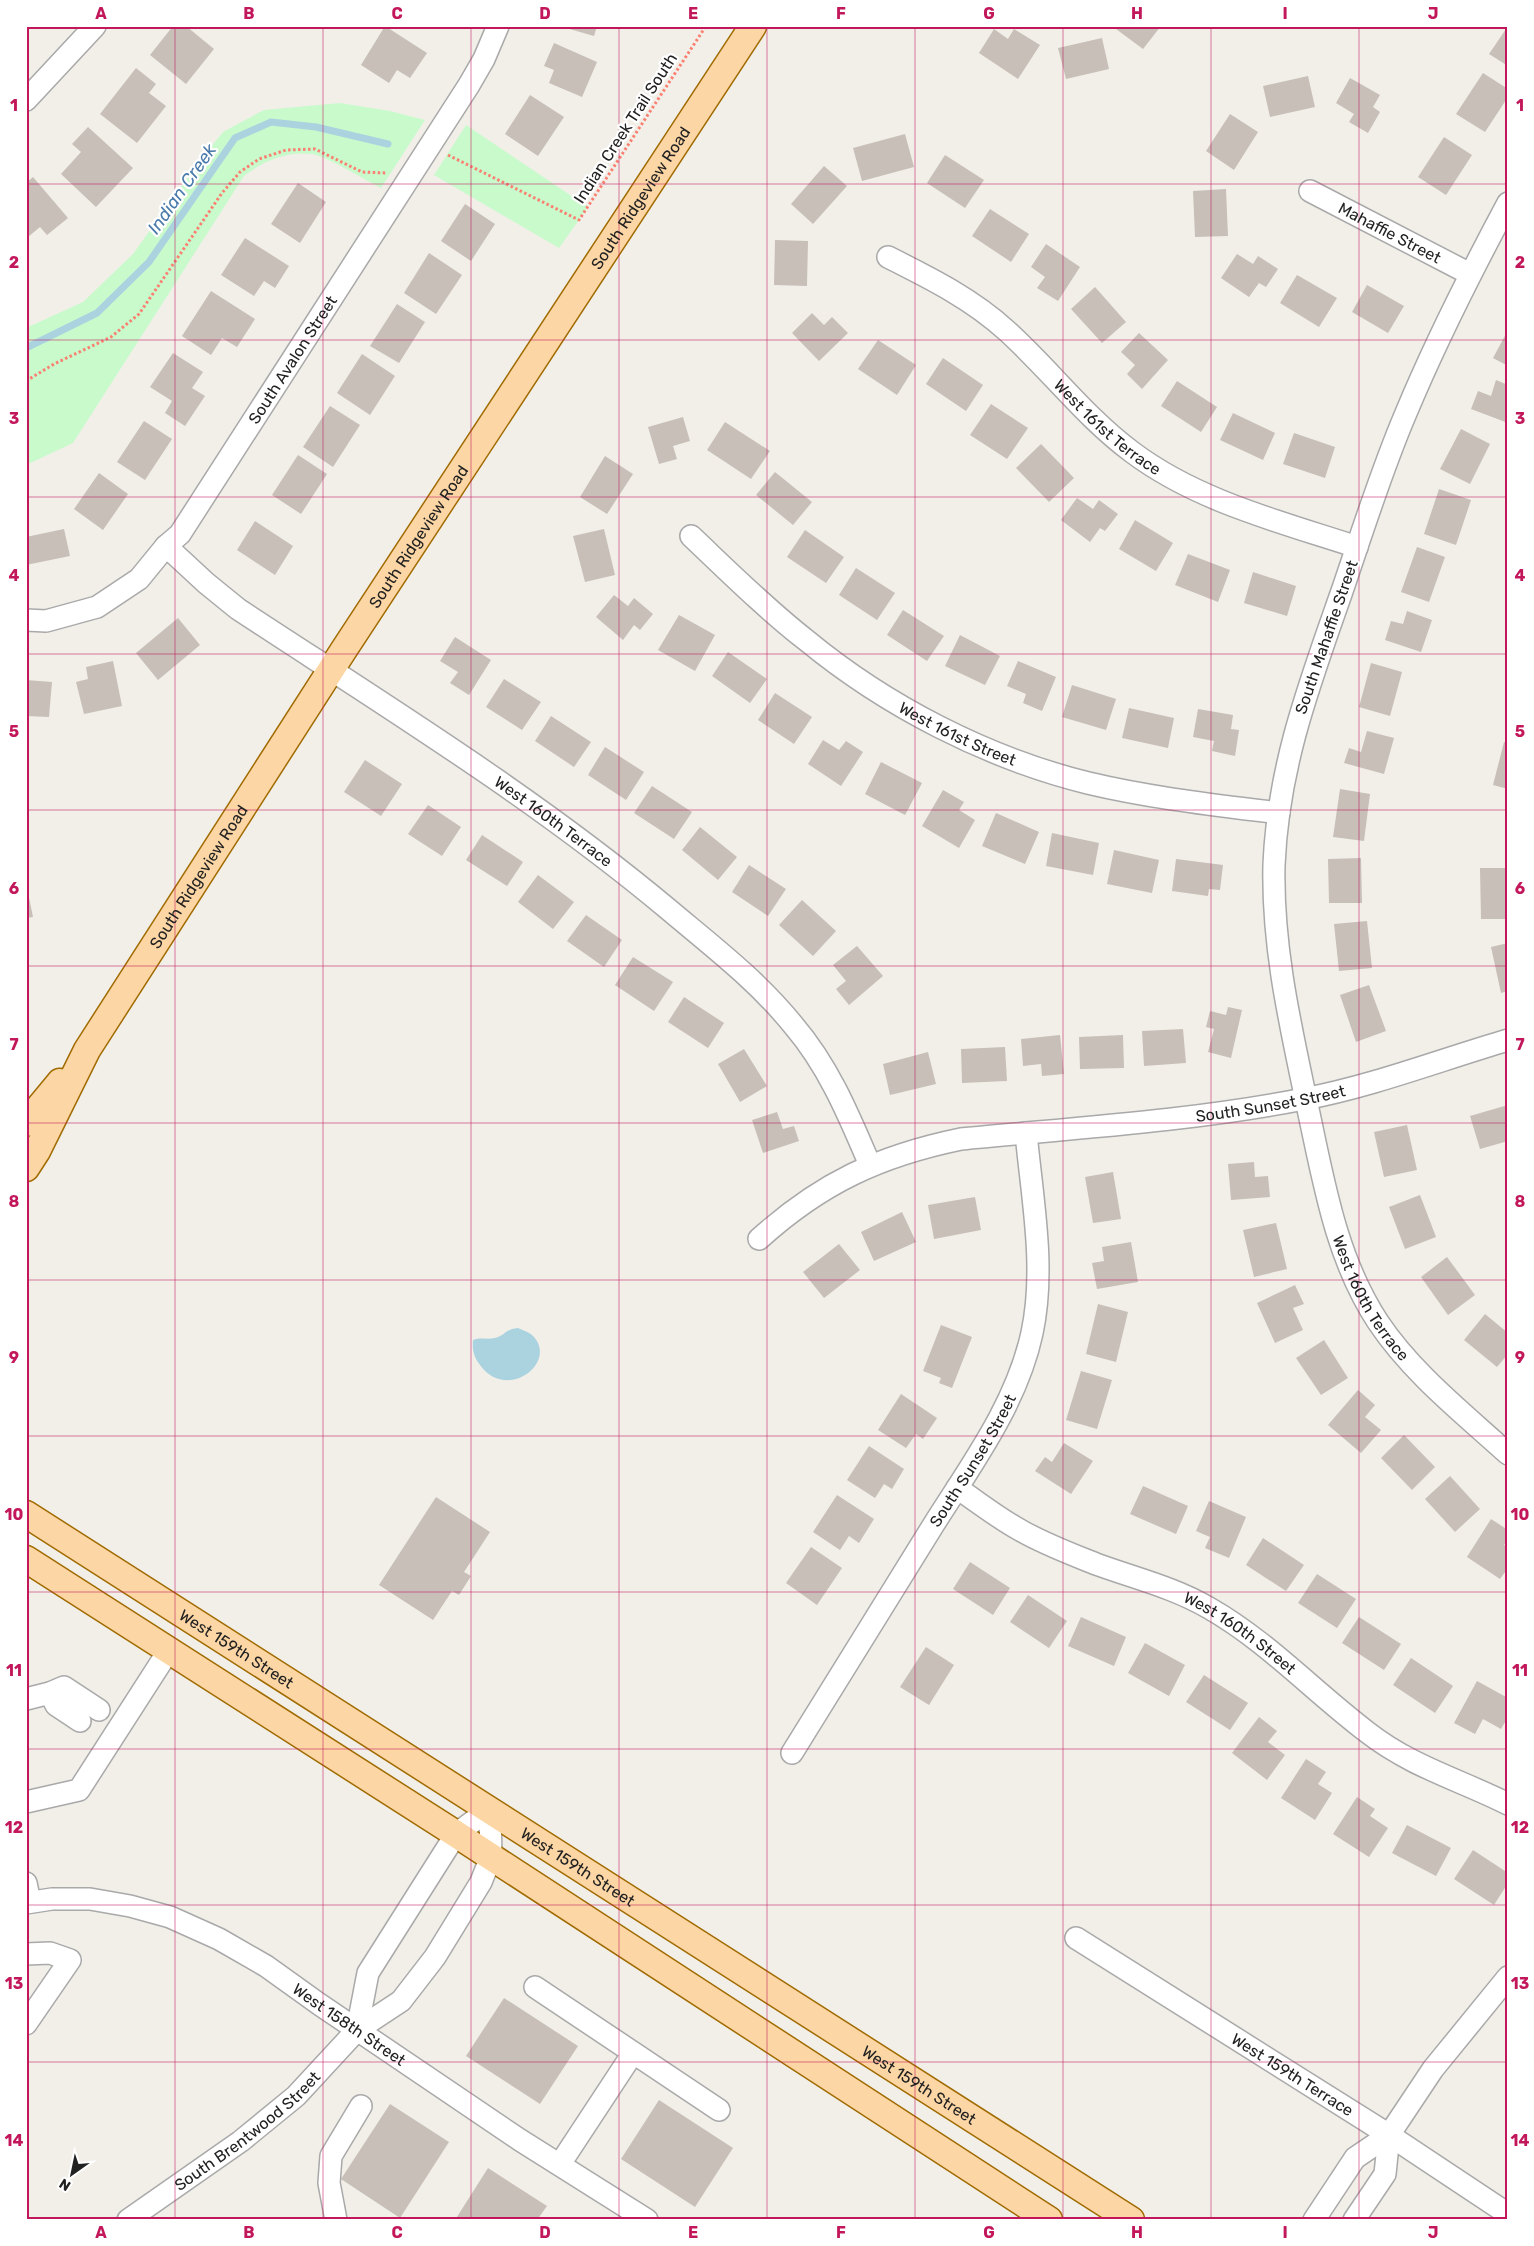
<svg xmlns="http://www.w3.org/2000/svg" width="1534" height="2246" font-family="Rubik,sans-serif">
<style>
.park{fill:#c8facc}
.water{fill:#aad3df}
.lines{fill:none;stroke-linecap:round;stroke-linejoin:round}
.stream{stroke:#aad3df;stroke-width:7}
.building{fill:#c7bfb8}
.minor-casing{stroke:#a9a9a9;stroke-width:24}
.major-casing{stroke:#a06b00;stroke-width:29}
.path{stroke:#fa8072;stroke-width:3;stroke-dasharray:2.5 2.5;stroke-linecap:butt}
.minor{stroke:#fff;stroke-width:21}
.major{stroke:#fcd6a4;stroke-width:26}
.grid{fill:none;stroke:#c2185b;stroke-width:1;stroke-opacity:0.55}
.labels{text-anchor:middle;stroke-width:4.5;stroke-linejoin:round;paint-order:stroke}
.street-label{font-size:16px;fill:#222;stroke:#fff}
.water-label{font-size:18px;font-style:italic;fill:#4a7aab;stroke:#fff}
.neatline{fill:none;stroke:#c2185b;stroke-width:2}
.grid-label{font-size:16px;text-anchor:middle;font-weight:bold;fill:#c2185b}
</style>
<rect width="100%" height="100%" fill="#f2efe9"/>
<g class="park">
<path d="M340,103l50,8 35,9 -44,68c-14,-7 -57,-33 -69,-34 -25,-3 -49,7 -68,22l-171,267 -47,22v-137l57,-26 50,-48 69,-96 21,-26 41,-22z"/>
<path d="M466,125l122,82 -29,41 -125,-73z"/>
</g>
<path class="water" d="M518,1328c4,2 11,4 14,7 28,26 -25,68 -52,30 -6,-8 -8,-15 -7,-25 8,-3 14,0 22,-2 10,-2 10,-9 23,-10z"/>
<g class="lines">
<path class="stream" d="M26,348l71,-35 52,-51 86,-124 36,-16 45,5 72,17"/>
</g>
<g class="building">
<path d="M173,26h13l28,23 -28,35 -36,-29z"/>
<path d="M385,26l42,27 -17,25 -13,-8 -8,13 -28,-18z"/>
<path d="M559,26h38l-3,10z"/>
<path d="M1118,26h43l-18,23 -27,-20z"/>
<path d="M1508,26v40l-19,-12z"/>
<path d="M994,29l14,10 6,-10 26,16 -22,34 -39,-26z"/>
<path d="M1102,38l7,31 -43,10 -8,-31z"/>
<path d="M554,43l43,19 -15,35 -33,-14 5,-13 -10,-4z"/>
<path d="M136,68l20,16 -7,9 17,13 -29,37 -37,-29z"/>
<path d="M1483,73l25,16v8l-23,35 -29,-18z"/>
<path d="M1308,76l7,31 -45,10 -7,-31z"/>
<path d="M1350,78l30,17 -7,12 7,5 -12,21 -19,-11 5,-8 -18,-11z"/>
<path d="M530,95l34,22 -26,39 -33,-22z"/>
<path d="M1230,114l28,18 -24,38 -28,-19z"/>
<path d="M88,127l45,41 -37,39 -35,-33 20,-22 -9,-8z"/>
<path d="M905,134l9,33 -52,14 -9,-33z"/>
<path d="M1444,137l28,18 -26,40 -28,-18z"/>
<path d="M945,155l39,25 -19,28 -38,-25z"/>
<path d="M824,166l23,20 -34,38 -22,-20z"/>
<path d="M33,177l35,41 -21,17 -7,-8 -12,10 -2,-2v-52z"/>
<path d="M298,183l28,19 -26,41 -29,-19z"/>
<path d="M1226,189l2,47 -33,1 -2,-46z"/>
<path d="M465,204l30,20 -24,37 -30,-20z"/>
<path d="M990,209l39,25 -18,28 -39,-26z"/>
<path d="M245,238l44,28 -14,22 -11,-7 -10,15 -33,-21z"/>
<path d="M775,240l33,1 -1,45 -33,-1z"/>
<path d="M1046,244l34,23 -22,34 -21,-13 8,-11 -14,-10z"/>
<path d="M429,253l33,22 -26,39 -32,-21z"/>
<path d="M1237,254l16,10 5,-8 20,13 -12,18 -7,-4 -10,14 -28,-19z"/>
<path d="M1297,275l40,23 -18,29 -39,-24z"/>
<path d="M1367,285l37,21 -16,27 -36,-21z"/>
<path d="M1095,287l31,35 -24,21 -31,-34z"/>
<path d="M211,291l44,28 -18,28 -15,-9 -11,17 -29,-19z"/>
<path d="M397,304l28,18 -26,41 -29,-17z"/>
<path d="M812,313l12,12 8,-8 16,16 -29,28 -27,-28z"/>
<path d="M1508,330v36l-15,-8z"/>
<path d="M1139,333l29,27 -26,29 -15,-15 8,-9 -14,-13z"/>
<path d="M878,340l38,25 -19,30 -39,-26z"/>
<path d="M173,353l30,19 -11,16 13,8 -20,30 -20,-13 7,-12 -22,-14z"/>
<path d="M362,354l33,22 -25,39 -33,-22z"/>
<path d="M943,358l40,27 -17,26 -40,-27z"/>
<path d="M1496,380l12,5v38l-37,-14 7,-18 13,5z"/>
<path d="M1177,381l40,26 -16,25 -40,-26z"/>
<path d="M991,404l37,24 -21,31 -37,-24z"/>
<path d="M330,406l30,19 -27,42 -30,-20z"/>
<path d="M1233,413l42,20 -12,27 -43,-20z"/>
<path d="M683,417l7,24 -17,5 4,13 -18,5 -11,-37z"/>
<path d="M144,421l28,18 -27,41 -28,-18z"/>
<path d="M725,422l45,29 -19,28 -44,-29z"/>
<path d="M1461,429l29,15 -20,40 -30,-15z"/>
<path d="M1294,433l41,14 -10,31 -42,-14z"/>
<path d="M1041,444l33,34 -25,24 -33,-34z"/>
<path d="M298,455l29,19 -26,40 -29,-19z"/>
<path d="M605,456l28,18 -26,40 -27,-17z"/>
<path d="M775,472l37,30 -19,23 -37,-30z"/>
<path d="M99,473l29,21 -25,36 -29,-21z"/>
<path d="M1439,489l32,11 -15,45 -32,-11z"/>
<path d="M1077,498l16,11 6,-9 19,14 -13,17 -5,-3 -10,14 -29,-22z"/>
<path d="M1135,520l38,23 -17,28 -37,-22z"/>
<path d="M255,521l38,25 -18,29 -38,-25z"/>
<path d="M64,529l6,27 -44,9v-28z"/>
<path d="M604,529l11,46 -30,7 -12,-46z"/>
<path d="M805,530l39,27 -18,26 -39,-26z"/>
<path d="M1417,547l28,10 -16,45 -28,-10z"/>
<path d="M1188,554l42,16 -12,32 -43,-17z"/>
<path d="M856,568l39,25 -18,27 -38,-25z"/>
<path d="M1253,572l43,14 -9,30 -43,-13z"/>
<path d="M614,595l14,11 6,-8 19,16 -13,16 -6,-5 -11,15 -27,-23z"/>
<path d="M903,610l41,26 -17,25 -40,-26z"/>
<path d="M1407,611l25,9 -11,32 -36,-12 6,-19 12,3z"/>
<path d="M679,615l36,20 -20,36 -37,-21z"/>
<path d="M178,618l22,27 -42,35 -22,-27z"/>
<path d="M960,635l40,21 -15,29 -40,-19z"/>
<path d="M455,637l36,23 -22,35 -19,-12 8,-11 -18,-11z"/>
<path d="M728,652l39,27 -17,24 -38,-27z"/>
<path d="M113,661l9,45 -38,8 -8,-32 12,-3 -2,-12z"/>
<path d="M1018,661l38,16 -14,34 -19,-8 3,-9 -19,-8z"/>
<path d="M1371,663l31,9 -12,44 -31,-9z"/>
<path d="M504,679l37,23 -19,28 -36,-23z"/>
<path d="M26,680l26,2 -3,35 -23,-1z"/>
<path d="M1072,685l44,14 -10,31 -44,-13z"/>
<path d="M775,693l37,24 -18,27 -36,-24z"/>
<path d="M1129,708l45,10 -6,30 -46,-10z"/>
<path d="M1198,709l35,6 -2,14 8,1 -4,26 -23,-5 2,-10 -21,-4z"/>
<path d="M551,716l40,26 -17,25 -39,-26z"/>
<path d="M1367,731l27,7 -10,36 -40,-11 5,-15 12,4z"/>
<path d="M823,740l16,10 7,-9 17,11 -22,34 -33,-22z"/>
<path d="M1504,742l4,1v46l-15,-4z"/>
<path d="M605,747l39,25 -18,28 -38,-25z"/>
<path d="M365,760l37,24 -21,32 -37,-24z"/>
<path d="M881,762l41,21 -17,32 -40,-21z"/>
<path d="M652,786l40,26 -18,27 -40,-26z"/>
<path d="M1340,789l30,5 -6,47 -31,-4z"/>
<path d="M943,790l21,12 -5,8 16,10 -16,28 -37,-22z"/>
<path d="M428,805l33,22 -19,29 -34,-22z"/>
<path d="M996,813l43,19 -14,32 -43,-18z"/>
<path d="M700,827l37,30 -19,23 -36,-30z"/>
<path d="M1052,833l47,10 -6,32 -47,-9z"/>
<path d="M482,835l41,27 -16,24 -41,-26z"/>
<path d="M1114,850l45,10 -7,33 -45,-9z"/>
<path d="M1361,858l1,45h-33l-1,-44z"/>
<path d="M1176,859l47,6 -3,25 -11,-1 -1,7 -36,-5z"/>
<path d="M749,865l37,24 -18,27 -36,-24z"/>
<path d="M1480,868h28v51h-27z"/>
<path d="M538,875l36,27 -21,27 -35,-27z"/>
<path d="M26,883l7,34 -7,1z"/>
<path d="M802,900l34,31 -23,25 -34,-31z"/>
<path d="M586,915l36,25 -18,27 -37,-26z"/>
<path d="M1367,921l5,47 -33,3 -5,-47z"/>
<path d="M1508,943v48l-7,2 -10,-46z"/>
<path d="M857,946l26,30 -34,29 -13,-16 10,-8 -13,-16z"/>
<path d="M633,957l40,25 -19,29 -39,-26z"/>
<path d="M1369,985l17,46 -30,11 -16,-47z"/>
<path d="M684,997l40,26 -16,25 -40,-26z"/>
<path d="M1228,1007l14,3 -11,48 -23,-6 6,-23 -8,-2 4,-16 16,4z"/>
<path d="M1183,1029l3,34 -42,3 -2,-35z"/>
<path d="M1060,1035l4,39 -22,2 -1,-12 -18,2 -2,-27z"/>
<path d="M1123,1035l1,33 -44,1 -1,-32z"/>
<path d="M1005,1047l2,34 -45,2 -1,-34z"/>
<path d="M744,1049l23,37 -27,16 -22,-38z"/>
<path d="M928,1052l8,32 -46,11 -7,-31z"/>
<path d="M1508,1105v36l-28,8 -10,-33z"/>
<path d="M777,1112l6,17 11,-3 5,15 -36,12 -11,-33z"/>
<path d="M1407,1125l10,45 -33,7 -10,-45z"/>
<path d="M1254,1162l1,15 13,-1 2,21 -39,3 -3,-36z"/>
<path d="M1113,1172l8,47 -28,4 -8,-46z"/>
<path d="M1420,1195l16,42 -31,12 -16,-42z"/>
<path d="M975,1197l6,33 -47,9 -6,-34z"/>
<path d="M902,1212l14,30 -42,19 -13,-29z"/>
<path d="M1276,1223l11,46 -33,8 -11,-47z"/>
<path d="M1131,1242l7,40 -41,7 -5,-26 12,-2 -2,-14z"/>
<path d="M839,1244l21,26 -36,28 -21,-26z"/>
<path d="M1447,1257l28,38 -27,20 -27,-38z"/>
<path d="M1295,1285l9,19 -11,4 10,22 -28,13 -18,-40z"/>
<path d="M1098,1304l30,8 -12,50 -30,-8z"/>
<path d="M1485,1314l23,19v21l-11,13 -33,-27z"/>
<path d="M941,1325l31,12 -20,51 -13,-5 2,-5 -18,-7z"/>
<path d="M1324,1340l24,38 -27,17 -25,-37z"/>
<path d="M1081,1371l31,9 -15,49 -31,-9z"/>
<path d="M1358,1390l17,15 -10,12 16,13 -20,23 -33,-28z"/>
<path d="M901,1394l36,24 -14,21 -7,-5 -10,14 -28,-18z"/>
<path d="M1404,1435l31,32 -23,23 -31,-32z"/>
<path d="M1064,1443l29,18 -22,33 -36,-23 10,-14 7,5z"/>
<path d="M869,1446l35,23 -12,20 -8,-5 -9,14 -28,-18z"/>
<path d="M1450,1476l30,33 -25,23 -30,-33z"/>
<path d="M1143,1486l45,20 -12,28 -46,-20z"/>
<path d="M837,1495l37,24 -15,24 -10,-7 -9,14 -27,-18z"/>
<path d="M436,1497l54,35 -26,40 7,4 -12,19 -7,-4 -19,29 -54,-35z"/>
<path d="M1209,1501l37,16 -17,41 -24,-10 5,-11 -14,-6z"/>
<path d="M1491,1519l17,11v9l-4,6 4,2v21l-8,11 -33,-22z"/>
<path d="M1263,1538l41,27 -18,26 -40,-26z"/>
<path d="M811,1547l31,21 -25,37 -31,-22z"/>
<path d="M970,1562l40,26 -17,27 -40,-26z"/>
<path d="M1317,1574l39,25 -19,29 -39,-25z"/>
<path d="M1028,1595l39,26 -18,27 -39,-26z"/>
<path d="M1081,1617l45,20 -12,29 -46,-20z"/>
<path d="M1359,1617l42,27 -17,26 -42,-27z"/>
<path d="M1145,1643l40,22 -16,31 -41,-23z"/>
<path d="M926,1647l28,18 -25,40 -29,-18z"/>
<path d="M1411,1658l42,28 -18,27 -42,-28z"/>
<path d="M1204,1675l44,28 -18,27 -44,-28z"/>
<path d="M1477,1681l31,17v19l-7,12 -18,-10 -8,15 -21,-11z"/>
<path d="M1259,1717l18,14 -9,11 17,13 -18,25 -35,-27z"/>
<path d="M1306,1759l20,13 -8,12 14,9 -17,27 -34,-22z"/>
<path d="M1357,1797l18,12 -5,7 18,12 -19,29 -36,-23z"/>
<path d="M1407,1825l44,23 -15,28 -44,-23z"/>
<path d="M1473,1850l35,23v10l-14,22 -40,-26z"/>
<path d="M504,1998l74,48 -38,58 -74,-48z"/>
<path d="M659,2100l74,48 -38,59 -74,-48z"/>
<path d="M390,2104l59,38 -49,76 -59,-39z"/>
<path d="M488,2168l59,38 -10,14h-82z"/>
</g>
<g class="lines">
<defs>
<g id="minor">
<path d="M26,100l69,-74"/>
<path id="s1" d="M1310,191l160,83"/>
<path id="s2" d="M1508,203c-37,69 -72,138 -102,210 -25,58 -44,120 -65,181 -32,91 -63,173 -67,271 -2,83 17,163 34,244 16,74 28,149 70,213 34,51 85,91 130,132"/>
<path id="s3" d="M888,257c42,21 84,42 119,74 43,39 78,86 125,121 65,49 149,70 225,95"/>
<path id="s4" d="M691,536c37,35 74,72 115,104 80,66 181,118 282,143 63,15 127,22 191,30"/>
<path id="s5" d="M166,546l40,37 32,26c146,96 296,188 430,300 44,37 90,72 126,117 35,41 55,90 76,139"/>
<path id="s6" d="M26,620l20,1 51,-14 42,-28 27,-33 14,-12 289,-449 15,-26 14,-33"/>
<path id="s7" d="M759,1239c62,-56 120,-83 202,-100 114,-11 230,-18 343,-40 69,-13 136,-39 204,-59"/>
<path id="s8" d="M957,1488c21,14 41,30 63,42 24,14 51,24 76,34 38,14 77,23 113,44 58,33 104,83 158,124 45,35 91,47 141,72"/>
<path d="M50,1693l6,12 24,16"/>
<path d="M26,1699l24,-6 14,-6 35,23"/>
<path id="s9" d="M792,1753c47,-76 95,-153 142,-229 38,-60 83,-121 98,-191 14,-65 0,-135 -6,-200"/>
<path d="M26,1802l53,-12 90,-140"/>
<path d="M26,1883l4,19"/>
<path id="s10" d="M26,1903l26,-4h38l40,7 40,11 49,22 47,27 53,38 201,136 127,80"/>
<path id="s11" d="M1076,1938l313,197 119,79"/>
<path d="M26,1954l24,-1 20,7 -44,64"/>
<path d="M535,1987l184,123"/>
<path d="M357,2030l11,-57 88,-139 34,-25"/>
<path d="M560,2164l73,-111"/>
<path id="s12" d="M128,2220l113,-79 55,-45 61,-66 44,-29 34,-44 46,-75 10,-25 -1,-48"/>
<path d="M336,2220l-7,-37 2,-27 30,-50"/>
<path d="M1314,2220l41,-62 34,-23 44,-66 75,-92"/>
<path d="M1354,2220l31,-46 4,-39"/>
</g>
<g id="major">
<path d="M26,1123l34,-41"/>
<path id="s13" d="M26,1168l11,-17 50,-101 256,-399 410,-625"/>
<path id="s14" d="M26,1514l1105,706"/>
<path d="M26,1559l430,275 593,386"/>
</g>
</defs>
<use href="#minor" class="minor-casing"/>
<use href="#major" class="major-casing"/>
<g class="path">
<path d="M448,155l131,65 127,-194"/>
<path d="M26,381l28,-17 57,-27 28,-23 83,-121 18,-21 19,-13 27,-9 29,-1 47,23 25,1"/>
</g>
<use href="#minor" class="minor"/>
<use href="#major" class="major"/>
</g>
<path class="grid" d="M175,26v2194M323,26v2194M471,26v2194M619,26v2194M767,26v2194M915,26v2194M1063,26v2194M1211,26v2194M1359,26v2194M26,184h1482M26,340h1482M26,497h1482M26,654h1482M26,810h1482M26,966h1482M26,1123h1482M26,1280h1482M26,1436h1482M26,1592h1482M26,1749h1482M26,1905h1482M26,2062h1482"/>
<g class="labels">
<g class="street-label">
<text transform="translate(625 128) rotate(-57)" y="6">Indian Creek Trail South</text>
<text dy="6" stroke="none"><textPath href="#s13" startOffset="1149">South Ridgeview Road</textPath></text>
<text dy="6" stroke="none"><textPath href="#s1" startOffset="90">Mahaffie Street</textPath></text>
<text dy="6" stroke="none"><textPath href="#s6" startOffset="392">South Avalon Street</textPath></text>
<text dy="6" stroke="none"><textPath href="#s3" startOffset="280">West 161st Terrace</textPath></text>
<text dy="6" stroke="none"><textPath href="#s13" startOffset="744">South Ridgeview Road</textPath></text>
<text transform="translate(1326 637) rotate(-71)" y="6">South Mahaffie Street</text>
<text dy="6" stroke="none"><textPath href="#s4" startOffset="334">West 161st Street</textPath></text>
<text dy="6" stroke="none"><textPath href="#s5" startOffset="476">West 160th Terrace</textPath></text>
<text dy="6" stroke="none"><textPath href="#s13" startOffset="339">South Ridgeview Road</textPath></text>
<text dy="6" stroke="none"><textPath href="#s7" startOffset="540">South Sunset Street</textPath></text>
<text dy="6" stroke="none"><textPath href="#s2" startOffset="1154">West 160th Terrace</textPath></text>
<text dy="6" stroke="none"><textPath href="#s9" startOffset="344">South Sunset Street</textPath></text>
<text dy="6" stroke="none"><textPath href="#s8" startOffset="320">West 160th Street</textPath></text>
<text dy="6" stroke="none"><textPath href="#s14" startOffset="250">West 159th Street</textPath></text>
<text dy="6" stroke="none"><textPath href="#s14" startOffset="655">West 159th Street</textPath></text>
<text dy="6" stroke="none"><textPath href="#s10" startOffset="356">West 158th Street</textPath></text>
<text dy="6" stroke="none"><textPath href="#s11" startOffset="256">West 159th Terrace</textPath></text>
<text dy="6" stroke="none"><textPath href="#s14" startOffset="1060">West 159th Street</textPath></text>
<text dy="6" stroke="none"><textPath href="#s12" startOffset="149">South Brentwood Street</textPath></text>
</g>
<g class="water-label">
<text transform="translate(182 189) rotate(-55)" y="6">Indian Creek</text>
</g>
</g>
<rect width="1534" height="2246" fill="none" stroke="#ffffff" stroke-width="55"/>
<g transform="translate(72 2174) rotate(213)" stroke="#ffffff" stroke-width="4" paint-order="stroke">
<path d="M0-4L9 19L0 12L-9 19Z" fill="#222222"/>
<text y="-8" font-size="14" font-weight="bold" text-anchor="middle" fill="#222222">N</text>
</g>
<rect x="28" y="28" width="1478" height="2190" class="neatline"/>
<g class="grid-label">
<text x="101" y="19">A</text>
<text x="249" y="19">B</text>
<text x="397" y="19">C</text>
<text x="545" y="19">D</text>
<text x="693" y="19">E</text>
<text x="841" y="19">F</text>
<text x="989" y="19">G</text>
<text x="1137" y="19">H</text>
<text x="1285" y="19">I</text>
<text x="1433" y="19">J</text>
<text x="14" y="111">1</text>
<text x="1520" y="111">1</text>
<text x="14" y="268">2</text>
<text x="1520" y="268">2</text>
<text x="14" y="424">3</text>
<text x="1520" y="424">3</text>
<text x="14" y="581">4</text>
<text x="1520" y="581">4</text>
<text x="14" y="737">5</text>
<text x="1520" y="737">5</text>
<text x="14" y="894">6</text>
<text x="1520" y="894">6</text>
<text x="14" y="1050">7</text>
<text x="1520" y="1050">7</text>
<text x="14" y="1207">8</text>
<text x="1520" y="1207">8</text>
<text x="14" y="1363">9</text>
<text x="1520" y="1363">9</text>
<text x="14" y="1520">10</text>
<text x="1520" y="1520">10</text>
<text x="14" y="1676">11</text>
<text x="1520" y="1676">11</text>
<text x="14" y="1833">12</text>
<text x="1520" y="1833">12</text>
<text x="14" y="1989">13</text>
<text x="1520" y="1989">13</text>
<text x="14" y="2146">14</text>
<text x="1520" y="2146">14</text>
<text x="101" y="2238">A</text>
<text x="249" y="2238">B</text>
<text x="397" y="2238">C</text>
<text x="545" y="2238">D</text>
<text x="693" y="2238">E</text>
<text x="841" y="2238">F</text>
<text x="989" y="2238">G</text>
<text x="1137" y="2238">H</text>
<text x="1285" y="2238">I</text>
<text x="1433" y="2238">J</text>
</g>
</svg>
